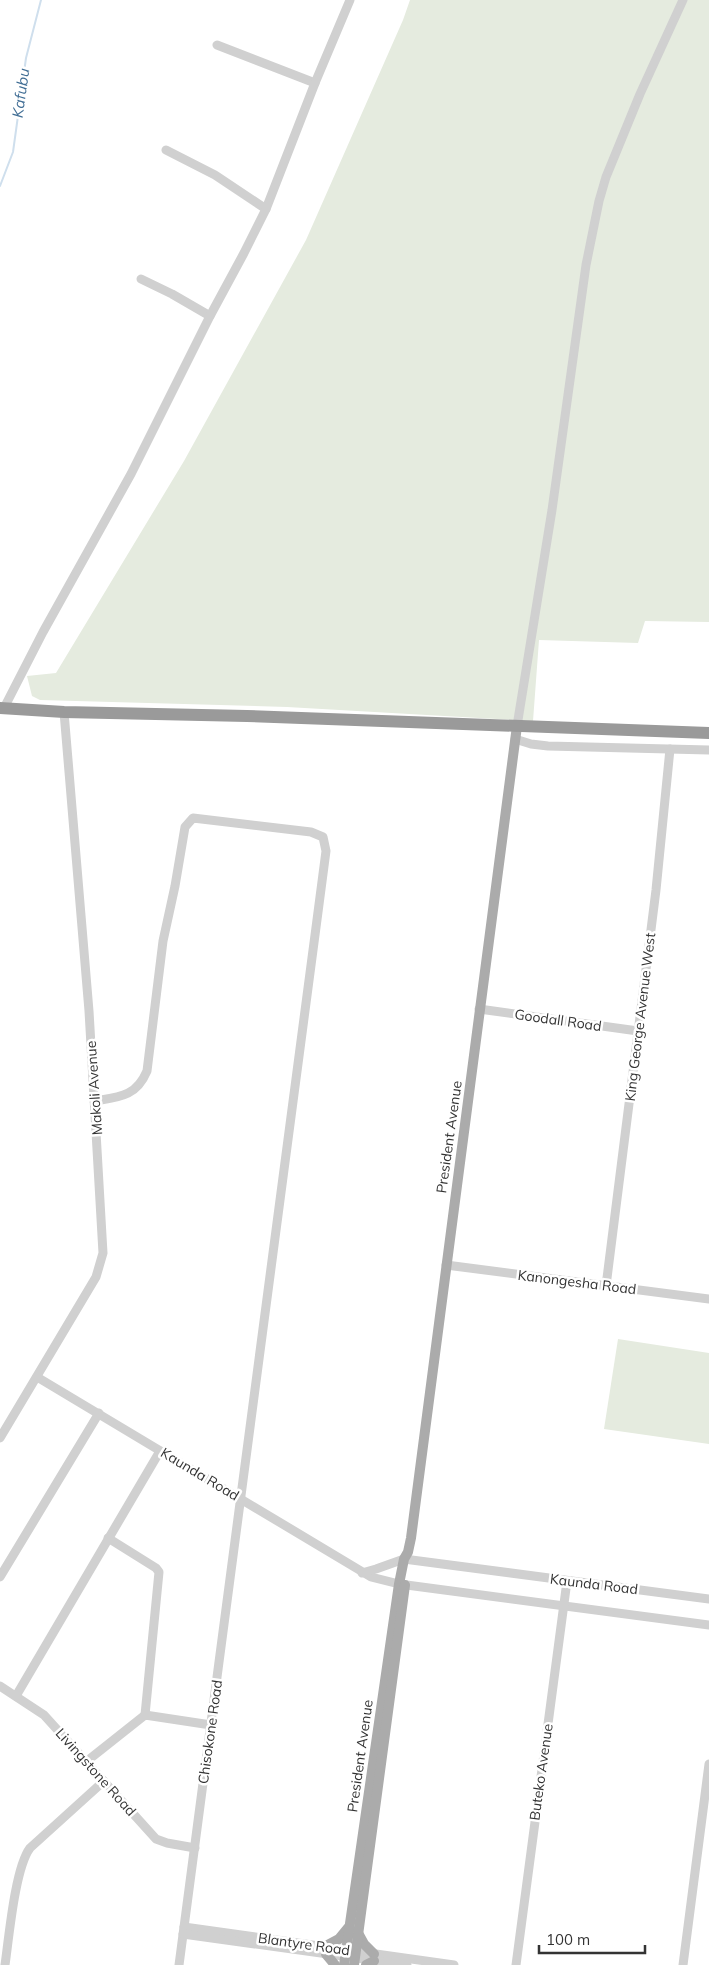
<svg xmlns="http://www.w3.org/2000/svg" width="709" height="1965" font-family="Mulish,sans-serif">
<style>
.green{fill:#e5ebdf}
.lines{fill:none;stroke-linecap:round;stroke-linejoin:round}
.stream{stroke:#cfdfed;stroke-width:2}
.minor{stroke:#d0d0d0;stroke-width:9}
.major{stroke:#ababab;stroke-width:10}
.highway{stroke:#9a9a9a;stroke-width:12}
.labels{text-anchor:middle;stroke-width:5;stroke-linejoin:round;paint-order:stroke}
.street-label{font-size:14px;fill:#333;stroke:#fff}
.water-label{font-size:15px;font-style:italic;fill:#416e95;stroke:#fff}
</style>
<rect width="100%" height="100%" fill="#fff"/>
<g class="green">
<path d="M410,0h299v622l-64,-1 -7,22 -99,-3 -6,81 -246,-14 -247,-7 -8,-4 -5,-20 29,-3 128,-212 122,-221 97,-220z"/>
<path d="M618,1339l91,14v91l-105,-15z"/>
</g>
<g class="lines">
<path class="stream" d="M0,186l13,-34 13,-94 15,-58"/>
<g class="minor">
<path d="M217,45l98,38"/>
<path d="M166,150l49,25 51,34"/>
<path d="M141,279l31,15 38,22"/>
<path d="M4,708l39,-76 88,-158 79,-158 34,-63 22,-44 49,-126 35,-83"/>
<path d="M517,726l35,-216 34,-245 13,-64 7,-24 34,-83 43,-94"/>
<path d="M515,739l16,5 17,2 161,4"/>
<path d="M479,1009l159,22"/>
<path d="M94,1101c25,-4 42,-4 53,-30l16,-130 12,-55 10,-59 8,-9 118,14 12,5 3,14 -11,84 -136,1030"/>
<path d="M446,1265l263,34"/>
<path d="M606,1286l50,-396 14,-141"/>
<path d="M37,1377l334,200 28,7 310,41"/>
<path d="M0,1438l96,-161 7,-24 -14,-242 -25,-299"/>
<path d="M108,1538l48,30 3,4 -14,143"/>
<path d="M362,1573l14,-4 28,-10 305,40"/>
<path d="M0,1577l99,-164"/>
<path d="M0,1686l44,29 112,124 11,4 28,5"/>
<path d="M16,1696l144,-245"/>
<path d="M87,1761l58,-46 66,10"/>
<path d="M184,1927l270,38"/>
<path d="M183,1934l224,31"/>
<path d="M5,1965c4,-28 10,-97 25,-117l74,-67"/>
<path d="M516,1965l51,-384"/>
<path d="M683,1965l26,-201"/>
</g>
<g class="major">
<path d="M358,1933l6,11 10,10"/>
<path d="M324,1947l15,-8 9,-11"/>
<path d="M326,1954l9,11"/>
<path d="M344,1965l55,-381 5,-25 4,-7 3,-14 106,-812"/>
<path d="M354,1965l51,-380"/>
<path d="M366,1965l8,-4"/>
</g>
<path class="highway" d="M0,708l64,4 183,4 462,17"/>
</g>
<g class="labels">
<g class="street-label">
<text transform="translate(640 1017) rotate(-83)" y="5">King George Avenue West</text>
<text transform="translate(558 1020) rotate(8)" y="5">Goodall Road</text>
<text transform="translate(94 1088) rotate(-94)" y="5">Makoli Avenue</text>
<text transform="translate(449 1137) rotate(-82)" y="5">President Avenue</text>
<text transform="translate(577 1282) rotate(7)" y="5">Kanongesha Road</text>
<text transform="translate(200 1474) rotate(31)" y="5">Kaunda Road</text>
<text transform="translate(594 1584) rotate(7)" y="5">Kaunda Road</text>
<text transform="translate(210 1732) rotate(-82)" y="5">Chisokone Road</text>
<text transform="translate(360 1756) rotate(-82)" y="5">President Avenue</text>
<text transform="translate(96 1772) rotate(48)" y="5">Livingstone Road</text>
<text transform="translate(541 1772) rotate(-82)" y="5">Buteko Avenue</text>
<text transform="translate(304 1944) rotate(8)" y="5">Blantyre Road</text>
</g>
<g class="water-label">
<text transform="translate(21 93) rotate(-82)" y="5">Kafubu</text>
</g>
</g>
<path d="M539 1945v8h106v-8" fill="none" stroke="#333333" stroke-width="2.5"/>
<text x="546" y="1945" font-size="15" fill="#333333" stroke="#ffffff" stroke-width="4" paint-order="stroke">100 m</text>
</svg>
